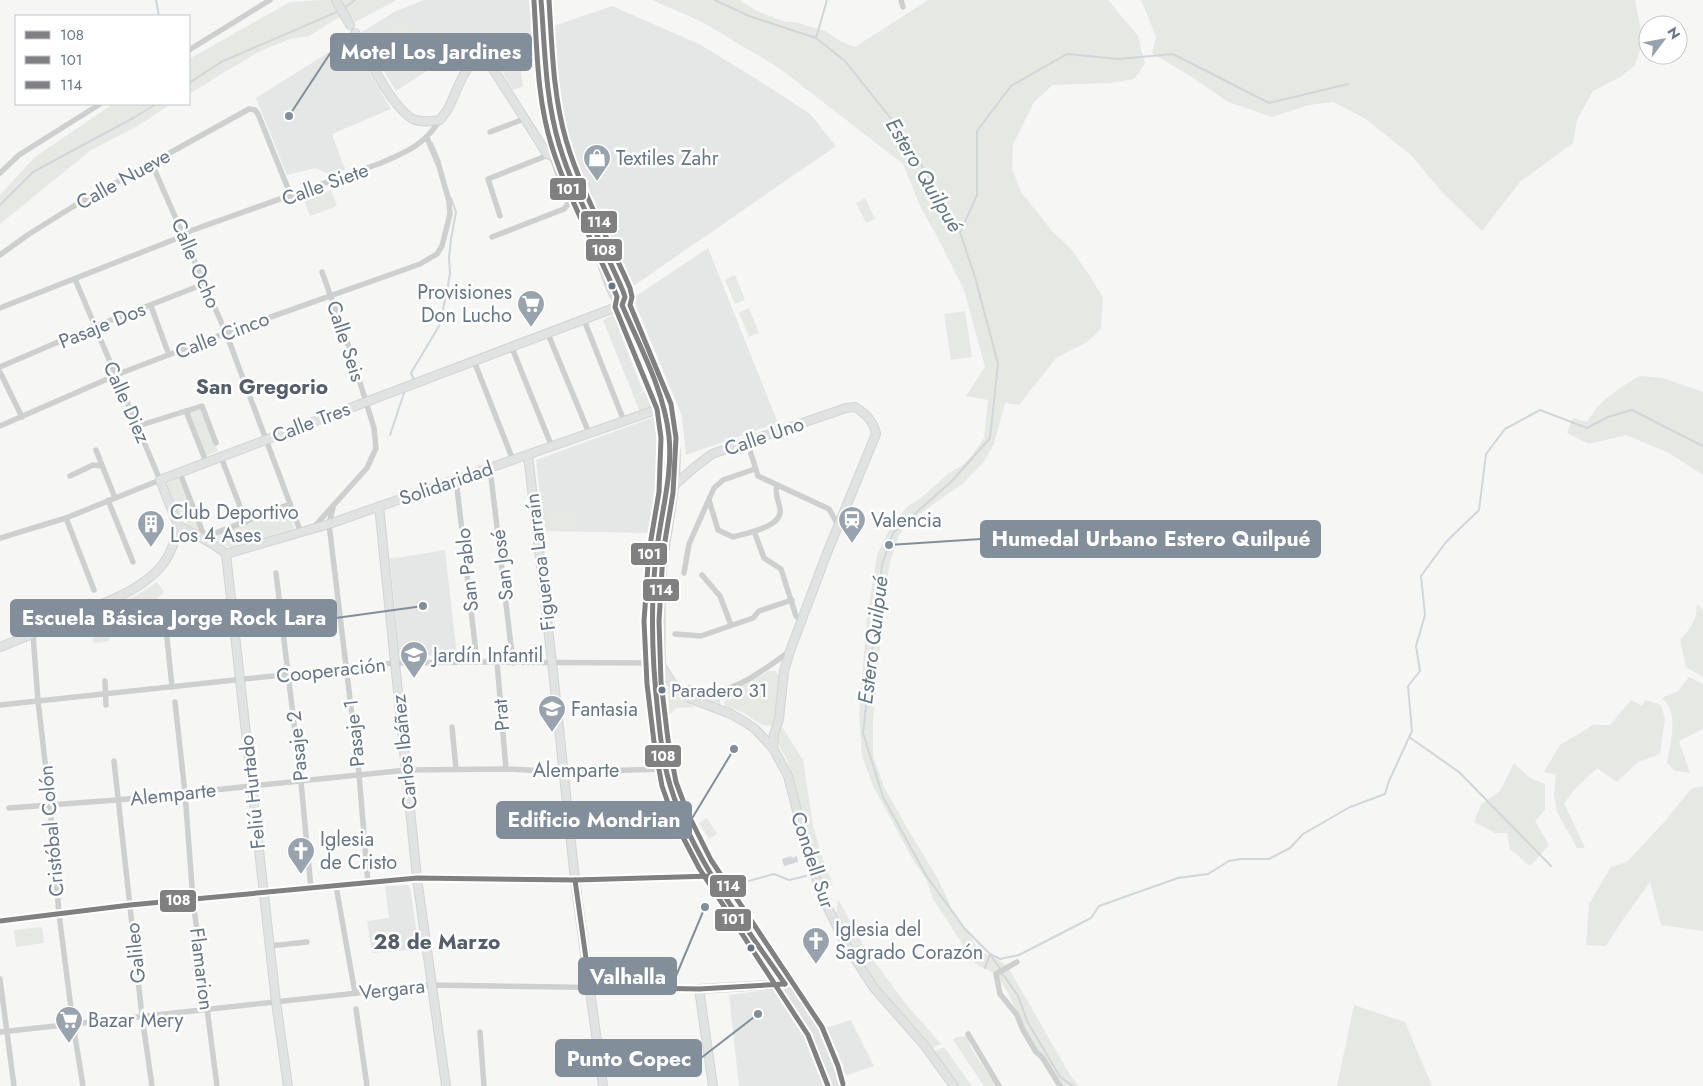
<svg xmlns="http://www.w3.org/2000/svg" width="1703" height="1086" font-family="Jost,sans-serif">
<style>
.built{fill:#e5e6e6}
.green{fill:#e6e9e3}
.water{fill:#d0d6da}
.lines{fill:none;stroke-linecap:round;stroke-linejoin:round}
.stream{stroke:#d0d6da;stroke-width:2}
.secondary-casing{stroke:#d3d4d5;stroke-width:10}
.primary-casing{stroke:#d2d2d3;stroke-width:11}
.street{stroke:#ced0d0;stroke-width:5.5}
.secondary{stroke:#e1e2e2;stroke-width:8}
.primary{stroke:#e1e2e2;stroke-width:9}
.bus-1-casing{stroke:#fff;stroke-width:9}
.bus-2-casing{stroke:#fff;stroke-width:9}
.bus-3-casing{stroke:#fff;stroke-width:9}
.bus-1{stroke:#808080;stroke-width:5}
.bus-2{stroke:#808080;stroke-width:5}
.bus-3{stroke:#808080;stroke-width:5}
.bus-dot{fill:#667686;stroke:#fff;stroke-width:2}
.labels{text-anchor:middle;stroke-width:5;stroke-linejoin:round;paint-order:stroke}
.bus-label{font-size:19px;fill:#667686;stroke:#fff;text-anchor:start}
.poi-label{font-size:20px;fill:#667686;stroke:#fff;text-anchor:start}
.street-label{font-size:20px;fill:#667686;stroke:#fff}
.water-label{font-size:21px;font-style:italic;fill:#627782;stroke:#fff}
.neighbourhood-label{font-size:21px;font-weight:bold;fill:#545f6b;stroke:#fff}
.leader{fill:none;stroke:#828f9b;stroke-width:2}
.callout-dot{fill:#828f9b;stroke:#fff;stroke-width:2}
.callout{fill:#828f9b;stroke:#828f9b;stroke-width:2}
.callout-label{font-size:21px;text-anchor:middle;font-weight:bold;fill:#fff}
.line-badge{stroke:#fff;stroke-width:2}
.badge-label{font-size:14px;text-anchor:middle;font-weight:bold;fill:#fff}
</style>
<rect width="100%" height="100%" fill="#f6f6f5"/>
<g class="built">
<path d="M424,0h105l7,61 -16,5 3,20 -10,4 -26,-43 -27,14v-5l-2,-5 -62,40 -36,-58 34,-21z"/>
<path d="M612,6l87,38 56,34 55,36 26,32 -207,143 -58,-144 -15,-61 -5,-57z"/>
<path d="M350,39l41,70 -59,25 13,36 -13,5 -17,-7 -28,7 -31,-77z"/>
<path d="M708,248l70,175 -92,32 -4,-39 -49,-118z"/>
<path d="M619,330l24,61 -9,6 -25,-62z"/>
<path d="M657,416l5,29 -1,41 -7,23 -3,24 -107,-2 -8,-71z"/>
<path d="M445,550l12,105 -54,1 -4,-4 -9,-93z"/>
<path d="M407,885l3,2 9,62 -47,4 -5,-32 22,-3 -4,-32z"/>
<path d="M776,989l29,45 11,25 8,27h-85l-10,-91z"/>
<path d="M851,1020l23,46 -30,10 -6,-24 -13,-24z"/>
</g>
<g class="green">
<path d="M322,0h75l-42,22 -6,-8 -13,5 -27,17 -19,3 -32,13 -69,42v-35l101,-57z"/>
<path d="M652,0h87l20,12 27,10h9l30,9 17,11 13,5 73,-47h180l30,36 7,28 -11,15 -24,4 -57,2 -19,17 -21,43 -1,23 9,24 31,39 19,18 19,27 13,22 -2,31 -14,13 -31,16 -37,47 -14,-2 -11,41 -11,19 -21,21 -48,34 -15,17 -9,27 -5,31 -12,128v34l11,32 22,39 32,53 13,28 27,41c9,9 20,9 30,19l62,108 9,11h-17c-9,-12 -21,-24 -28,-37 -14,-23 -19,-51 -37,-72 -6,-8 -15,-8 -22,-14l-42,-64 -7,-20 -13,-19 -40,-74 -11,-30 -3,-41 8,-98 10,-62 14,-29 17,-20 14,-9 27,-24 15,-9 9,-10 11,-16 4,-38 -22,-4 19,-29 -21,-77 -24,-48 -19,-34 -18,-44 -124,-96 -77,-46z"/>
<path d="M1141,0h494l8,41 -8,24 -13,11 -29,15 -16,29 -4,23 -53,39 -38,49 -41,-40 -29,-35 -46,-37 -33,-17 -24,3 -37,12 -44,-15 -35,-24 -41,-25 4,-16z"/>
<path d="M407,16l13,23 -25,14 -10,-18 9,19 -12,6 -13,-24z"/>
<path d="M349,47l5,9 -21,11 -4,-8z"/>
<path d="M356,59l5,8 -21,12 -5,-9z"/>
<path d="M113,104h58l-35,23 -45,23 -91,74v-29l35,-38z"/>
<path d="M331,190l6,16 -27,10 -6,-16z"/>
<path d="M865,198l10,21 -9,4 -10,-20z"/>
<path d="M735,275l10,25 -10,4 -10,-24z"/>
<path d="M749,308l10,25 -10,4 -10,-24z"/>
<path d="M965,311l7,46 -21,3 -7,-46z"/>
<path d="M613,315l4,3 4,11 -12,6 -6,-15z"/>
<path d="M1639,376l24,2 40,14v83l-34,-22 -43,-18 -37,9 -22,-11 6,-15 14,4c14,-23 30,-32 52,-46z"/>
<path d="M647,390l5,13 -2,4 -10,6 -6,-16z"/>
<path d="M200,407l18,44 -13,5 -17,-44z"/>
<path d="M180,478l21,55c-24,-13 -24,-23 -34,-47l1,-3z"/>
<path d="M288,507l6,22 -64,19 -10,-5 -5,-6 3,-3z"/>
<rect x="549" y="512" width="28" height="18"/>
<path d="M157,582l6,8v4l-53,41 -1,6 -16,2 -1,-21 -6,-4 51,-23z"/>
<path d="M1697,604l6,6v67l-17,-10 -6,-27c10,-11 17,-20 17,-36z"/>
<path d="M769,671h6l4,4 -3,42 -3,8c-11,4 -20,-7 -29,-12 -6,-3 -13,-5 -20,-7l2,-14 17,-7z"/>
<path d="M1689,677l14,7v45l-24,12 11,32 -15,-2 -8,-8c3,-20 13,-50 -5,-65l16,-7z"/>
<path d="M668,687l14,13 13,7 -19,1 -7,7z"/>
<path d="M688,692l25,3 8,-2 -1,11 -27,-9z"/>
<path d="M1631,700l11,6 4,-6 15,5 4,14 -5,35 -22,8 -21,20 -20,-14 -22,21 -11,14 21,45h-8l-20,-36 -3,-18 2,-19 -12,-3 16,-27 33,-20h17z"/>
<path d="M782,727l21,33 10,65 8,28 12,33 -4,1 -10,-11 -6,-15 -20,-84 -6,-17 -10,-18z"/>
<path d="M1514,763l16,15 15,6v26l-10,11 14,24 -19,21 -20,-17 -3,-16h-12l-21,-11 7,-18 19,-13z"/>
<path d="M1703,786v145l-42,-6 -11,-43 -26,36 -18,28 -20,-1 3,-41 22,-37 16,-5 39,-42 25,-31z"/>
<path d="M707,818l10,16 -8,5 -10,-16z"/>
<path d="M838,899l26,48 41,56 36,41 -10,5 -59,-69 -28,-43 -8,-17z"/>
<path d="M42,927l2,16 -28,4 -2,-17z"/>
<path d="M1354,1005l51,17 27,64h-95z"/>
<path d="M967,1036l4,12 25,38h-12l-31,-46 4,-3z"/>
<path d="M944,1047l28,39h-14l-25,-34z"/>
</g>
<path class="water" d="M791,856l1,2 5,-2 1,6 -14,4 -2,-7z"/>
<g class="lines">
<g class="stream">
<path d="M156,0l3,16"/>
<path d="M715,0l34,16 67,22 29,23 59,74 56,97 15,45 23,87 -8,74 -38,43 -59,52 -11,32 -19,168 20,64 44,80 38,52 25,25 10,15"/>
<path d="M343,9l12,-9"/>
<path d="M816,38l11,-38"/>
<path d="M189,83l32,-21 118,-51"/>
<path d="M432,143l8,19"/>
<path d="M0,205l33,-33 102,-55 21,-13"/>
<path d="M961,231l16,-36v-64l34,-45 56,-32 51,5 55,-5 96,49 79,-19"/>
<path d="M413,381l1,-1 -3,-7 28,-47 8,-34 3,-19 -1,-15 2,-19 5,-27 -5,-14"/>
<path d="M390,435l15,-45"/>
<path d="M1409,737l50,35 92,94"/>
<path d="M734,885l40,-11 15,6 17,-4"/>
<path d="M985,968l5,-14 10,5 19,-4 72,-37 8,-12 79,-28 30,-4 21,-13 12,-2h28l21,-11 13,-14 47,-27 35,-13 4,-13 23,-50 -4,-45 12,-15 -4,-25 9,-31 -4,-39 25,-34 33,-32 7,-56 19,-25 35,-19 47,18 21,-11 24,-7 71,36"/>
<path d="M1002,973l16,23 9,25 33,56 13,9"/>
</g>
<defs>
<g id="secondary">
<path d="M336,0l14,25"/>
<path d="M355,33c12,22 36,74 58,86 8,4 18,2 27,1 3,-4 6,-8 9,-13 7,-13 19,-57 39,-46l59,93 19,7"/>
<path d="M528,455l25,216 22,209 28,206"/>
<path d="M671,488l24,-21 17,-13 134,-46 9,-1c10,6 19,15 21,27l-49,119 -37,98 -6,20 -5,48 -5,16 -1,13"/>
<path d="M379,506l38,372 29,208"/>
<path d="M178,525c17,11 33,15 48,29l50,448 12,84"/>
<path d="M178,525l-18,-45 462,-175"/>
<path d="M226,554l103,-30 335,-117"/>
<path d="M0,647c26,-10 52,-21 78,-33 28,-12 65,-24 85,-50 9,-12 12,-24 15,-39"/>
<path d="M661,665l11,18 17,15 42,16 14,8 10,7 18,19 15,28 24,92 17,42 16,33 29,45 51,58 29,40"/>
<path d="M713,1086l-14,-97 86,-5"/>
</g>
<g id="primary">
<path d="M541,0c4,46 4,93 16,137 9,31 23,61 37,89"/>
<path d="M592,221c6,23 14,67 30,84l44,106"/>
<path d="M601,240l22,51 2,6 -3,8"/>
<path d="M664,407c3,14 6,28 5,42 0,45 -12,89 -16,135 -4,41 -1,83 4,124 3,25 6,50 12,75 10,42 34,78 58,114 19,28 37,57 57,85 22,33 43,65 52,104"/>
<path d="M660,696c1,-43 -2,-86 2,-130 4,-40 15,-78 13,-118"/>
</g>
</defs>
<use href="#secondary" class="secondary-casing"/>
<use href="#primary" class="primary-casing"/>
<g class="street">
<path d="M901,0l2,7"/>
<path d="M189,50l81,-50"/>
<path d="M490,132l34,-13"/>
<path d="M152,164l74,169 75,200"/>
<path d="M0,173l19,-18 81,-51"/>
<path d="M500,216l-12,-37 53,-21 6,-4"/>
<path d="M492,237l72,-28 4,-5 -16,-47"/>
<path d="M0,255l29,-21 45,-28 175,-97 6,1 3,4 33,82"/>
<path d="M151,306l18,49"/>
<path d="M0,308l178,-70 12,-7 191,-68c27,-12 42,-17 59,-43"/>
<path d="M584,320l40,101"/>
<path d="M548,334l41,99"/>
<path d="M512,348l40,99"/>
<path d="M474,361l39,99"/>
<path d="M0,367l86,-37 118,-46"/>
<path d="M0,372l22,45"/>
<path d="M186,411l20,51"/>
<path d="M0,426l121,-53 105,-40 194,-69 17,-10 5,-8 8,-32 -1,-13 -10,-35 -12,-28"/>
<path d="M138,426l64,-20 14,37"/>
<path d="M747,441l11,35 71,33 9,16"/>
<path d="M96,450l19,48"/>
<path d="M221,457l25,65"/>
<path d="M490,468l23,195"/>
<path d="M180,473l23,60v5l87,-34"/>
<path d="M70,476l23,-11 9,1"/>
<path d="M456,479l21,183"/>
<path d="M108,500l25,62"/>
<path d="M709,500l9,30 15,7c14,-4 50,-10 47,-28 -1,-9 -6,-15 -3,-23"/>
<path d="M333,507l-4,17 30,250 9,109"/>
<path d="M66,518l28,72"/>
<path d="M313,528l54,-60 9,-20 -2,-20 -24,-78 -28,-78"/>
<path d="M754,531l10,27 17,11 15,47 6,5"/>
<path d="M0,538l66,-20 94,-38 -85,-201"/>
<path d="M276,573l25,209 10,107"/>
<path d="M684,573l5,-29 25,-56 9,-8 32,-11"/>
<path d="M702,575l18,21 11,29"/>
<path d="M33,634l5,67 12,104 9,109 14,110 10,62"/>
<path d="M675,634l26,2 52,-18 6,-7 33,-11"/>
<path d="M167,638l5,49"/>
<path d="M497,662l9,107"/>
<path d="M105,681l1,24"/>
<path d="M689,688c8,1 16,3 24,3 26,-1 56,-25 77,-40"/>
<path d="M175,702l10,91 8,107 24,186"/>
<path d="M0,705l395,-42 82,-1 175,1 3,-2"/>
<path d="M452,727l4,42"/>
<path d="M114,761l28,255 10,70"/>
<path d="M9,808l108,-8 290,-30 99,-1 58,3 102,-3"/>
<path d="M336,886l19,107"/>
<path d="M0,921l130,-16 287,-27 158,2 138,-4"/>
<path d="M269,946l38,-4"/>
<path d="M1017,962l-21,12 4,20 17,21 6,15 13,22 6,5 18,29"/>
<path d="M0,979l14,107"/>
<path d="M356,1009l11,77"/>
<path d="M0,1032l431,-47 268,4"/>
<path d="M480,1032l4,54"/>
<path d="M968,1034l31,52"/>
</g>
<use href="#secondary" class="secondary"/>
<use href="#primary" class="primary"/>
<defs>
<g id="bus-1">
<path d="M541,0c4,48 4,97 18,144 15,51 43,98 64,147l2,6 -3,8c18,42 42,85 47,131 4,41 -9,80 -13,120 -6,53 -4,105 2,158 2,21 4,41 9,60 19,76 74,146 118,210"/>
<path d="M575,880l15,107 109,2 86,-5"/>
<path d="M0,921l130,-16 287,-27 158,2 138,-4"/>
</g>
<path id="bus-2" d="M534,1c3,48 3,99 18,146 16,51 43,98 64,147l1,3 -2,10 42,102 4,29 -2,54 -10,59 -5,70 3,63 7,58 8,44 12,34 25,48 109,167 20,51"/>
<path id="bus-3" d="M549,0c3,47 4,95 17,140 15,52 43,99 64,148l2,9 -2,8 41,99 5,34 -3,55 -10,60 -4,68 2,61 7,58 8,42 12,32 23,46 111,167 16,39 5,18"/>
</defs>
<use href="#bus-1" class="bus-1-casing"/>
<use href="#bus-2" class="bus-2-casing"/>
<use href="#bus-3" class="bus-3-casing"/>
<use href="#bus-1" class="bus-1"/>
<use href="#bus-2" class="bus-2"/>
<use href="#bus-3" class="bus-3"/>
</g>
<defs>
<symbol id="shop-pin" viewBox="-11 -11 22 30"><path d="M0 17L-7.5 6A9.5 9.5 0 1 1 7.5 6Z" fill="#98a3ad" stroke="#fff"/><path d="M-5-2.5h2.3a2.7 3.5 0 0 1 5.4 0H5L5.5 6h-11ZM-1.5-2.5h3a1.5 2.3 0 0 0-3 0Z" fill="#fff"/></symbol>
<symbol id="supermarket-pin" viewBox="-11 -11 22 30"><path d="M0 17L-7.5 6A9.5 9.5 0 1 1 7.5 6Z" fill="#98a3ad" stroke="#fff"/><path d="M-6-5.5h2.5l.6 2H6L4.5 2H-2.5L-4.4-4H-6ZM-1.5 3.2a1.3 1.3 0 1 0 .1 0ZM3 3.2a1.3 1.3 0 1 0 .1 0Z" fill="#fff"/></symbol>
<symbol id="station-pin" viewBox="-11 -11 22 30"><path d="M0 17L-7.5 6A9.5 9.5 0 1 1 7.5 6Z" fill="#98a3ad" stroke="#fff"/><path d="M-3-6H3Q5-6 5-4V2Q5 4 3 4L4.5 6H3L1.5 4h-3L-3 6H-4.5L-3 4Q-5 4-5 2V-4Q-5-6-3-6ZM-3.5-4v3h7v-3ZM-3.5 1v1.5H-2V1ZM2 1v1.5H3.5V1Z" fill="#fff"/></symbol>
<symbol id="building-pin" viewBox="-11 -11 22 30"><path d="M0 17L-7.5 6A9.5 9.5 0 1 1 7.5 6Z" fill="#98a3ad" stroke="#fff"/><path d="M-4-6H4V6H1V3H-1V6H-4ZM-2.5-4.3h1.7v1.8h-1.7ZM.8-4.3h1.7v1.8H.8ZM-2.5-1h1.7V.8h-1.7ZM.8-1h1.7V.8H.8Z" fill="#fff"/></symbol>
<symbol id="school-pin" viewBox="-11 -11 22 30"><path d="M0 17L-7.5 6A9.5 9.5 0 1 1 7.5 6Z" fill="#98a3ad" stroke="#fff"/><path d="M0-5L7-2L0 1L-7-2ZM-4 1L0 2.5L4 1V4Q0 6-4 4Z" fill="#fff"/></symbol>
<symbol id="church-pin" viewBox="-11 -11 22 30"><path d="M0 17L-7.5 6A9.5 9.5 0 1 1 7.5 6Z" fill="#98a3ad" stroke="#fff"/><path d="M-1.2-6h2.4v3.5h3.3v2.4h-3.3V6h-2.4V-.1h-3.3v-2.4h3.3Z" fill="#fff"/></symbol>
</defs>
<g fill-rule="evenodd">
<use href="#shop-pin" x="581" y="142" width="32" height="43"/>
<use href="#supermarket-pin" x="515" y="288" width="32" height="43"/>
<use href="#station-pin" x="836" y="504" width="32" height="43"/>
<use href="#building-pin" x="135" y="508" width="32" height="43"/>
<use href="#school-pin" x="398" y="639" width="32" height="43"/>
<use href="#school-pin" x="536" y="693" width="32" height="43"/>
<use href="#church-pin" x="285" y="835" width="32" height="43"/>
<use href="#church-pin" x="800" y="925" width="32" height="43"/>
<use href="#supermarket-pin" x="53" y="1004" width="32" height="43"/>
</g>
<g class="bus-dot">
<circle cx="612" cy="286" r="4.5"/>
<circle cx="662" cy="690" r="4.5"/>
<circle cx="751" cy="948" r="4.5"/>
</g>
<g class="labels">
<g class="bus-label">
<text x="671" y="697">Paradero 31</text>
</g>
<g class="poi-label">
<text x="616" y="165">Textiles Zahr</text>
<text x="512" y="299" text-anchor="end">Provisiones<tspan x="512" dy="23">Don Lucho</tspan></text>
<text x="170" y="519">Club Deportivo<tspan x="170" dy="23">Los 4 Ases</tspan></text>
<text x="871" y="527">Valencia</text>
<text x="433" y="662">Jardín Infantil</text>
<text x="571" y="716">Fantasia</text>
<text x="320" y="846">Iglesia<tspan x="320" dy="23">de Cristo</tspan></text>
<text x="835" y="936">Iglesia del<tspan x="835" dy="23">Sagrado Corazón</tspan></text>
<text x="88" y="1027">Bazar Mery</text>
</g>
<g class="street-label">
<text transform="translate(123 179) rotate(-29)" y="7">Calle Nueve</text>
<text transform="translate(325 184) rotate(-20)" y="7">Calle Siete</text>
<text transform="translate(196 263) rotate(67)" y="7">Calle Ocho</text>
<text transform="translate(102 325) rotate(-22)" y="7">Pasaje Dos</text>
<text transform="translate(222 335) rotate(-21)" y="7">Calle Cinco</text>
<text transform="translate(346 341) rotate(72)" y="7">Calle Seis</text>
<text transform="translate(127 402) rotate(66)" y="7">Calle Diez</text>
<text transform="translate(311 422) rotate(-21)" y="7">Calle Tres</text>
<text transform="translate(764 436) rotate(-19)" y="7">Calle Uno</text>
<text transform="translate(446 483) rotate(-19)" y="7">Solidaridad</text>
<text transform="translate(540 562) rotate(-97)" y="7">Figueroa Larraín</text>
<text transform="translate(502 565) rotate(-97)" y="7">San José</text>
<text transform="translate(467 570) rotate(-96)" y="7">San Pablo</text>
<text transform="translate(331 670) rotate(-6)" y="7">Cooperación</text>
<text transform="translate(501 715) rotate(-95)" y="7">Prat</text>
<text transform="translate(354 733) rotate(-96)" y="7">Pasaje 1</text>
<text transform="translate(297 746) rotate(-96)" y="7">Pasaje 2</text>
<text transform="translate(404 752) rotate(-96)" y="7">Carlos Ibáñez</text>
<text x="576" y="777">Alemparte</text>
<text transform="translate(252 792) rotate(-96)" y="7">Feliú Hurtado</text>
<text transform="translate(173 794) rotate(-6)" y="7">Alemparte</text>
<text transform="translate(51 831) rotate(-95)" y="7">Cristóbal Colón</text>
<text transform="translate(813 860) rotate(72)" y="7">Condell Sur</text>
<text transform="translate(135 953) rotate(-96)" y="7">Galileo</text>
<text transform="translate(202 969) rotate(83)" y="7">Flamarion</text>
<text transform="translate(392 989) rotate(-6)" y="7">Vergara</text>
</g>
<g class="water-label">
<text transform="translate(924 175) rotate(59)" y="7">Estero Quilpué</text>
<text transform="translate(873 640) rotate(-83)" y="7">Estero Quilpué</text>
</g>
<g class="neighbourhood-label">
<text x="262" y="394">San Gregorio</text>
<text x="437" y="949">28 de Marzo</text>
</g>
</g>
<path class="leader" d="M289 116L331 52M889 545L981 539M423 606L336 618M734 749L691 820M705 907L676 976M758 1014L701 1058"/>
<g class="callout-dot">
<circle cx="289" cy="116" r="5"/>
<circle cx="889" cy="545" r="5"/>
<circle cx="423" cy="606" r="5"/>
<circle cx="734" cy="749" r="5"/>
<circle cx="705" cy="907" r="5"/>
<circle cx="758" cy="1014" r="5"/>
</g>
<g class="callout">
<rect x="331" y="34" width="200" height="36" rx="5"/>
<rect x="981" y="521" width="339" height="36" rx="5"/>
<rect x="11" y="600" width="325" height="36" rx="5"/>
<rect x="497" y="802" width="194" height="36" rx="5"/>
<rect x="579" y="958" width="97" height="36" rx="5"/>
<rect x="556" y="1040" width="145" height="36" rx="5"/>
</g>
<g class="callout-label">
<text x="431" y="59">Motel Los Jardines</text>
<text x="1151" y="546">Humedal Urbano Estero Quilpué</text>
<text x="174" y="625">Escuela Básica Jorge Rock Lara</text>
<text x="594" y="827">Edificio Mondrian</text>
<text x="628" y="984">Valhalla</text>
<text x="629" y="1066">Punto Copec</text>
</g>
<g class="line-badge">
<rect x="549" y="177" width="38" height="24" rx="5" fill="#808080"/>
<rect x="580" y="210" width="38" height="24" rx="5" fill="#808080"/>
<rect x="585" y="238" width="38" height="24" rx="5" fill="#808080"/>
<rect x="630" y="542" width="38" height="24" rx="5" fill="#808080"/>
<rect x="642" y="578" width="38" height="24" rx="5" fill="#808080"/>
<rect x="644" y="744" width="38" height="24" rx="5" fill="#808080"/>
<rect x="709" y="874" width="38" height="24" rx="5" fill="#808080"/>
<rect x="159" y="889" width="38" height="24" rx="5" fill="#808080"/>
<rect x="714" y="908" width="38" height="24" rx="5" fill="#808080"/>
</g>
<g class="badge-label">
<text x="568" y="194">101</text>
<text x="599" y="227">114</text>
<text x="604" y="255">108</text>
<text x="649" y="559">101</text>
<text x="661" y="595">114</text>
<text x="663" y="761">108</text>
<text x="728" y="891">114</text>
<text x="178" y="905">108</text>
<text x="733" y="924">101</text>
</g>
<rect x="15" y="15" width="175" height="90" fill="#ffffff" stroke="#c2c8cf"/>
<rect x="25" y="31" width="25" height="8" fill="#808080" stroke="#c2c8cf"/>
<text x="60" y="40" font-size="15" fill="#667686">108</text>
<rect x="25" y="56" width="25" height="8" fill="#808080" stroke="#c2c8cf"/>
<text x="60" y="65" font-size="15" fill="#667686">101</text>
<rect x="25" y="81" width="25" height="8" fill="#808080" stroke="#c2c8cf"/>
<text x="60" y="90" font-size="15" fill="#667686">114</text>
<g transform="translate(1663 40) rotate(58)"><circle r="24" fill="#ffffff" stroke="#c2c8cf"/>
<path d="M0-4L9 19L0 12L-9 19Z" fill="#98a3ad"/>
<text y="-8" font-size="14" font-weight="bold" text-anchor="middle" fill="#667686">N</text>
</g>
</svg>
